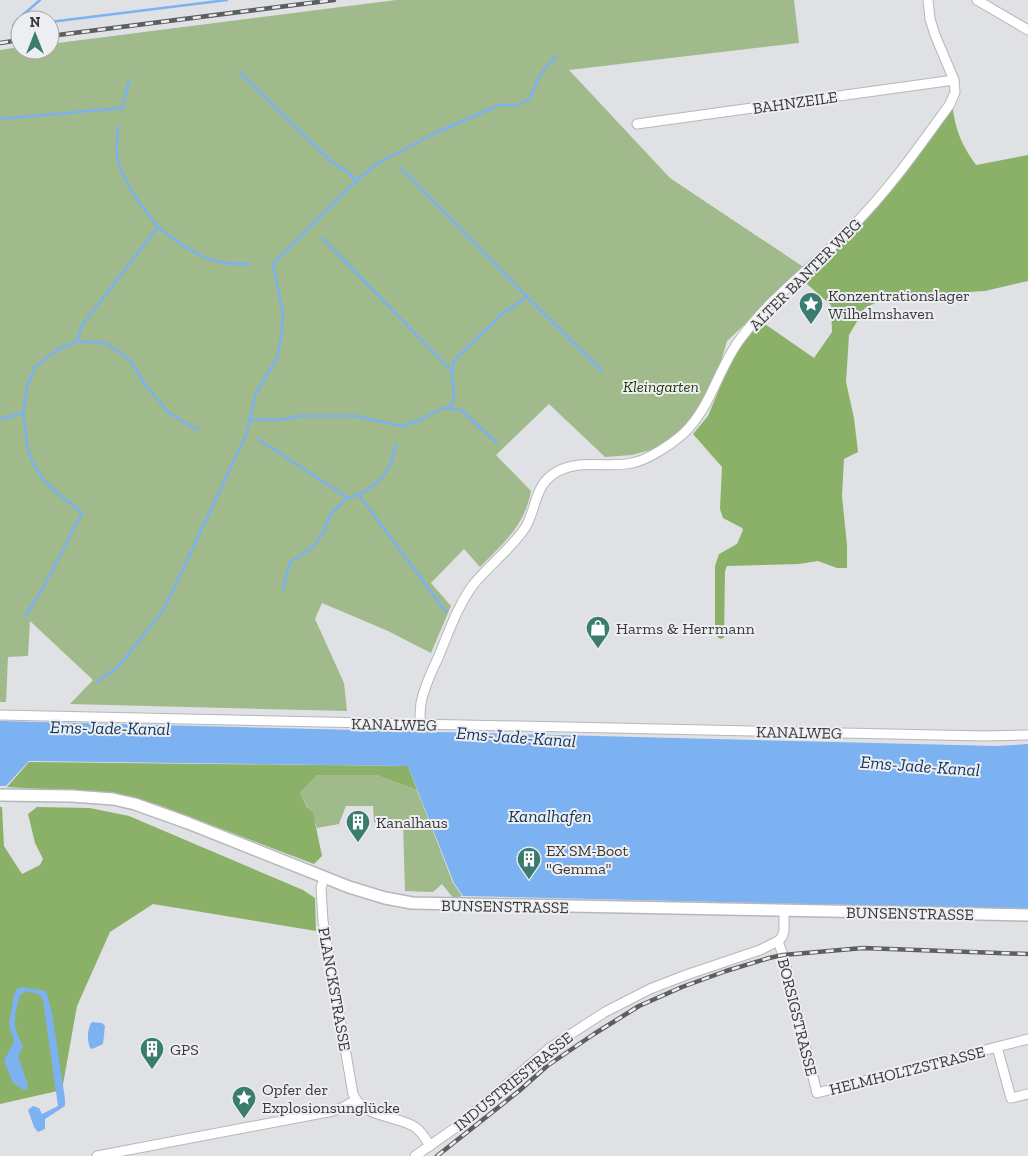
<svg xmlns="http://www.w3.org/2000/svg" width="1028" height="1156" font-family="'Zilla Slab',serif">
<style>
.green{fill:#a0ba8c}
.forest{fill:#8ab167}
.water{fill:#7cb1f2}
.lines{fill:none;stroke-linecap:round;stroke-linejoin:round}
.stream{stroke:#7cb1f2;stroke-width:2.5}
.minor-casing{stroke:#b6b7bb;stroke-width:11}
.tertiary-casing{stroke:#b6b7bb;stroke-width:14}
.minor{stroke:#fff;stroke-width:9}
.tertiary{stroke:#fff;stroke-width:11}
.rail-casing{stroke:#5d5e5f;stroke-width:4.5}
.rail{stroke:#edeef2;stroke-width:2.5;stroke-dasharray:8;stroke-linecap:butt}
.labels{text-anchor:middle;stroke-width:4;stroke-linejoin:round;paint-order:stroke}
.street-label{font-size:16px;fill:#39393a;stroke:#edeef2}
.poi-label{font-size:16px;fill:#39393a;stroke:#edeef2;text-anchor:start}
.park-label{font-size:16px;font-style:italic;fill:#1f3700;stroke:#edeef2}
.water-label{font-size:18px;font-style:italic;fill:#11355e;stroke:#edeef2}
</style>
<rect width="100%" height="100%" fill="#e0e1e5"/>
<g class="green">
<path d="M396,0h398l5,43 -230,27 101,108 135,90 -78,73 -10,34 -17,35 -18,23 -24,15 -26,7 -27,2 -56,-53 -53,51 35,36c-7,36 -27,51 -51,76l-16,-18 -33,34 20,23 -20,47 -43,-22 -66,-28 -7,16 29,64 3,28 -277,-7 23,-24 -63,-59 -2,35 -20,1 -2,45h-6v-652l20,-3v3h30v-6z"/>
<path d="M317,775h59l41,15 36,93 9,13 -8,3 -12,-15 -9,8 -28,-1 -2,-68 -29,-1 -1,-16h-27l-7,18 -22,4c-4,-13 -11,-23 -17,-35z"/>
</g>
<g class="forest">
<path d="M952,104c4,27 8,38 24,61l52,-10v126l-43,10 -98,6 -22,11 -16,27 -3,47 8,36 4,34 -14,7 -2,37 5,49v23h-10l-19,-7 -19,3 -72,2 -2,5 -1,67 -4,1 -5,-5v-68l4,-12 18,-10 6,-14 -1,-2 -19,-10 -3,-9 2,-42 -29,-33 15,-18 20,-48 22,-37 9,-11 55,38 18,-26 -1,-27 -31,-27 82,-78z"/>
<path d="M29,762l379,4 9,24 -41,-15h-59l-17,18 7,14 6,6 9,43 -8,8 -155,-59 -43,-12 -109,-6z"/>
<path d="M0,807h2l2,39 18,28 18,-9 3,-6 -8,-16 -7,-29 9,-7 53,1 39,8 174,74 12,8 1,33 -163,-27 -43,28 -33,74 -15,84 -62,14z"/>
</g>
<g class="water">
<path d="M0,721l996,25 32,-2v165l-565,-13 -9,-13 -46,-117 -379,-5 -23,25h-6z"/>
<path d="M22,987l24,4 6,22 13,86v7l-20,13v10l-7,3 -4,-5 -6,-17 5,-4 6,2 3,6 16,-8 -15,-106 -3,-5 -14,-4 -6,4c-6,24 -9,28 3,51l-5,10 10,29 -1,4 -3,1 -11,-7 -9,-22 10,-20 -5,-17 5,-29 3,-6z"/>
<path d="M92,1022l10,1 3,3 -2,18 -11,5 -2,-1c-3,-8 -3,-20 2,-26z"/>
</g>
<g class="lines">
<g class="stream">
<path d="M50,22l177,-22"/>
<path d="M13,26l4,-6 23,-20"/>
<path d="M13,26h7"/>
<path d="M240,73l94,91 12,7 10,10"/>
<path d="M0,119l122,-11 7,-27"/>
<path d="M401,168l126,129"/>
<path d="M158,227c18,14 40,31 63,35 9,2 19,2 28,2"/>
<path d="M322,238l130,133"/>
<path d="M77,341l5,-16 76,-98c-14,-18 -40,-50 -41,-74 -1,-9 1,-18 1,-27"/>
<path d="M450,408l4,-11 -2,-26 2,-11 49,-47 24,-16 75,74"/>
<path d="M23,415l4,-29 8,-19 22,-17 20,-9 29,2 24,17 16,26 23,27 29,17"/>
<path d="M0,419l20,-5 3,1c4,10 2,23 5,34 7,30 32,46 54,64l-39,75 -18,28"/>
<path d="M250,419l29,1 20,-4h57l46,10 20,-7 21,-11 18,2 36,33"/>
<path d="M258,439l90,59c16,-4 33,-15 41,-31 4,-7 5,-16 7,-23"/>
<path d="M359,495l87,117"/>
<path d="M283,589l7,-27 21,-13 12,-16 7,-18 17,-17"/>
<path d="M97,682l21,-15 46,-58 82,-174 10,-42 21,-35 5,-26 1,-19 -10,-49 83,-83 22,-18 53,-28 68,-30h18l12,-6 13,-27 14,-16"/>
</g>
<defs>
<g id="minor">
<path d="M977,0l51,30"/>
<path d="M637,124l317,-44"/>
<path d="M0,715l984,21 44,-1"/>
<path d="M420,724c0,-7 0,-14 1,-21 3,-16 10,-30 17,-45 10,-24 19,-51 35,-73 16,-20 38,-36 52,-57 11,-17 9,-40 27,-53 24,-18 54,-6 80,-12 16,-3 40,-19 52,-30 28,-27 34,-65 57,-95 31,-42 74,-73 110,-110 38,-38 68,-81 99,-124l5,-12 -1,-12 -19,-45 -5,-16 -2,-19"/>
<path d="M324,878l-3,10 2,33 30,173c10,24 43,21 62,33 7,5 11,12 15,19"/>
<path d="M778,941l5,14 34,138 211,-54"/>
<path d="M997,1047l14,51 17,-4"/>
<path d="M97,1156l236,-45 11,-4 12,-7"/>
<path d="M415,1156l40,-28 96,-81 54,-35 45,-23 36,-14 74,-25 18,-9 4,-4 2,-6v-20"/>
</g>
<path id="tertiary" d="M0,795l72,1 41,3 22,5 53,19 161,64 36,11 27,5 616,12"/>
</defs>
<use href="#minor" class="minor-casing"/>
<use href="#tertiary" class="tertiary-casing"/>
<use href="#minor" class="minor"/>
<use href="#tertiary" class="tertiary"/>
<defs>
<g id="rail">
<path d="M50,36l284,-36"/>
<path d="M0,43l20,-3"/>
<path d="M437,1156l82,-65 28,-25 47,-32 45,-28 43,-19 44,-16 43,-13 14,-3 80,-7 165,6"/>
</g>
</defs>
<use href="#rail" class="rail-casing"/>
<use href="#rail" class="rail"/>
</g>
<defs>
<symbol id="sight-pin" viewBox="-11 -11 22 30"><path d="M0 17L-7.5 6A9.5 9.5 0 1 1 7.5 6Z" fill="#3a7d6f" stroke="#edeef2"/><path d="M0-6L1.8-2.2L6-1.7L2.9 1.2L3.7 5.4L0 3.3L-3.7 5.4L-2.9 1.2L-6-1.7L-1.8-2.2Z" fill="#fff"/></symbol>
<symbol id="shop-pin" viewBox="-11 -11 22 30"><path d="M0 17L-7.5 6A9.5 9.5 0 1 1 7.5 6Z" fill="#3a7d6f" stroke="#edeef2"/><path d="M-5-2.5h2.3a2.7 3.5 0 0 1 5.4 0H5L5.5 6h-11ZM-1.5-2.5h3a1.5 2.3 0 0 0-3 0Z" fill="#fff"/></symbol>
<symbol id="building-pin" viewBox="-11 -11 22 30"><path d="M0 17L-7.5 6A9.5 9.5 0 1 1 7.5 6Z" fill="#3a7d6f" stroke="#edeef2"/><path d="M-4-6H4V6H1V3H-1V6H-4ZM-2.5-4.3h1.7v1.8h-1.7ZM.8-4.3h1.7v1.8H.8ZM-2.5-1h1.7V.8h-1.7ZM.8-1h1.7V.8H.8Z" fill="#fff"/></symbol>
</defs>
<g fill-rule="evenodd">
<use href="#sight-pin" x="797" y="290" width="28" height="38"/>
<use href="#shop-pin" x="584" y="614" width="28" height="38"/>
<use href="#building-pin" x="344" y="808" width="28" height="38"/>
<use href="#building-pin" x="515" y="845" width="28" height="38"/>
<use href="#building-pin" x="138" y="1035" width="28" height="38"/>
<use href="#sight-pin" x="230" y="1084" width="28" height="38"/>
</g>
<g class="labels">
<g class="street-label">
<text transform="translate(795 102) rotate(-8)" y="6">BAHNZEILE</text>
<text transform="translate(805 274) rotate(-45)" y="6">ALTER BANTER WEG</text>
<text transform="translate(394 724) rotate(1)" y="6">KANALWEG</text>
<text transform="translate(799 732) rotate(1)" y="6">KANALWEG</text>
<text transform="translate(505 906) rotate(1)" y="6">BUNSENSTRASSE</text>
<text transform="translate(910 913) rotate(1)" y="6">BUNSENSTRASSE</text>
<text transform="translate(335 989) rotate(80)" y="6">PLANCKSTRASSE</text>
<text transform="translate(798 1017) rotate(76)" y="6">BORSIGSTRASSE</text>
<text transform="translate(907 1070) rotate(-14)" y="6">HELMHOLTZSTRASSE</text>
<text transform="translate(513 1081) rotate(-39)" y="6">INDUSTRIESTRASSE</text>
</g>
<g class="poi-label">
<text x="828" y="301">Konzentrationslager<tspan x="828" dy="18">Wilhelmshaven</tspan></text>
<text x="616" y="634">Harms &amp; Herrmann</text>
<text x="376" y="828">Kanalhaus</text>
<text x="546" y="856">EX SM-Boot<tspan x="546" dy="18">"Gemma"</tspan></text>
<text x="170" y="1055">GPS</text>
<text x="262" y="1095">Opfer der<tspan x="262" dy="18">Explosionsunglücke</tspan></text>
</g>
<g class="park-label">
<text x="661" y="392">Kleingarten</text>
</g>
<g class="water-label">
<text transform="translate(110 728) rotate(1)" y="6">Ems-Jade-Kanal</text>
<text transform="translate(516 737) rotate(4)" y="6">Ems-Jade-Kanal</text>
<text transform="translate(920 766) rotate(4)" y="6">Ems-Jade-Kanal</text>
<text x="550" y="822">Kanalhafen</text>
</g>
</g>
<g transform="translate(35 35)"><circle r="24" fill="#edeef2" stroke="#a5a6a8"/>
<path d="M0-4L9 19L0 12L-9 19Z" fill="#3a7d6f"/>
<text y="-8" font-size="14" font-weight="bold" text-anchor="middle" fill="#39393a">N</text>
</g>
</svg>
